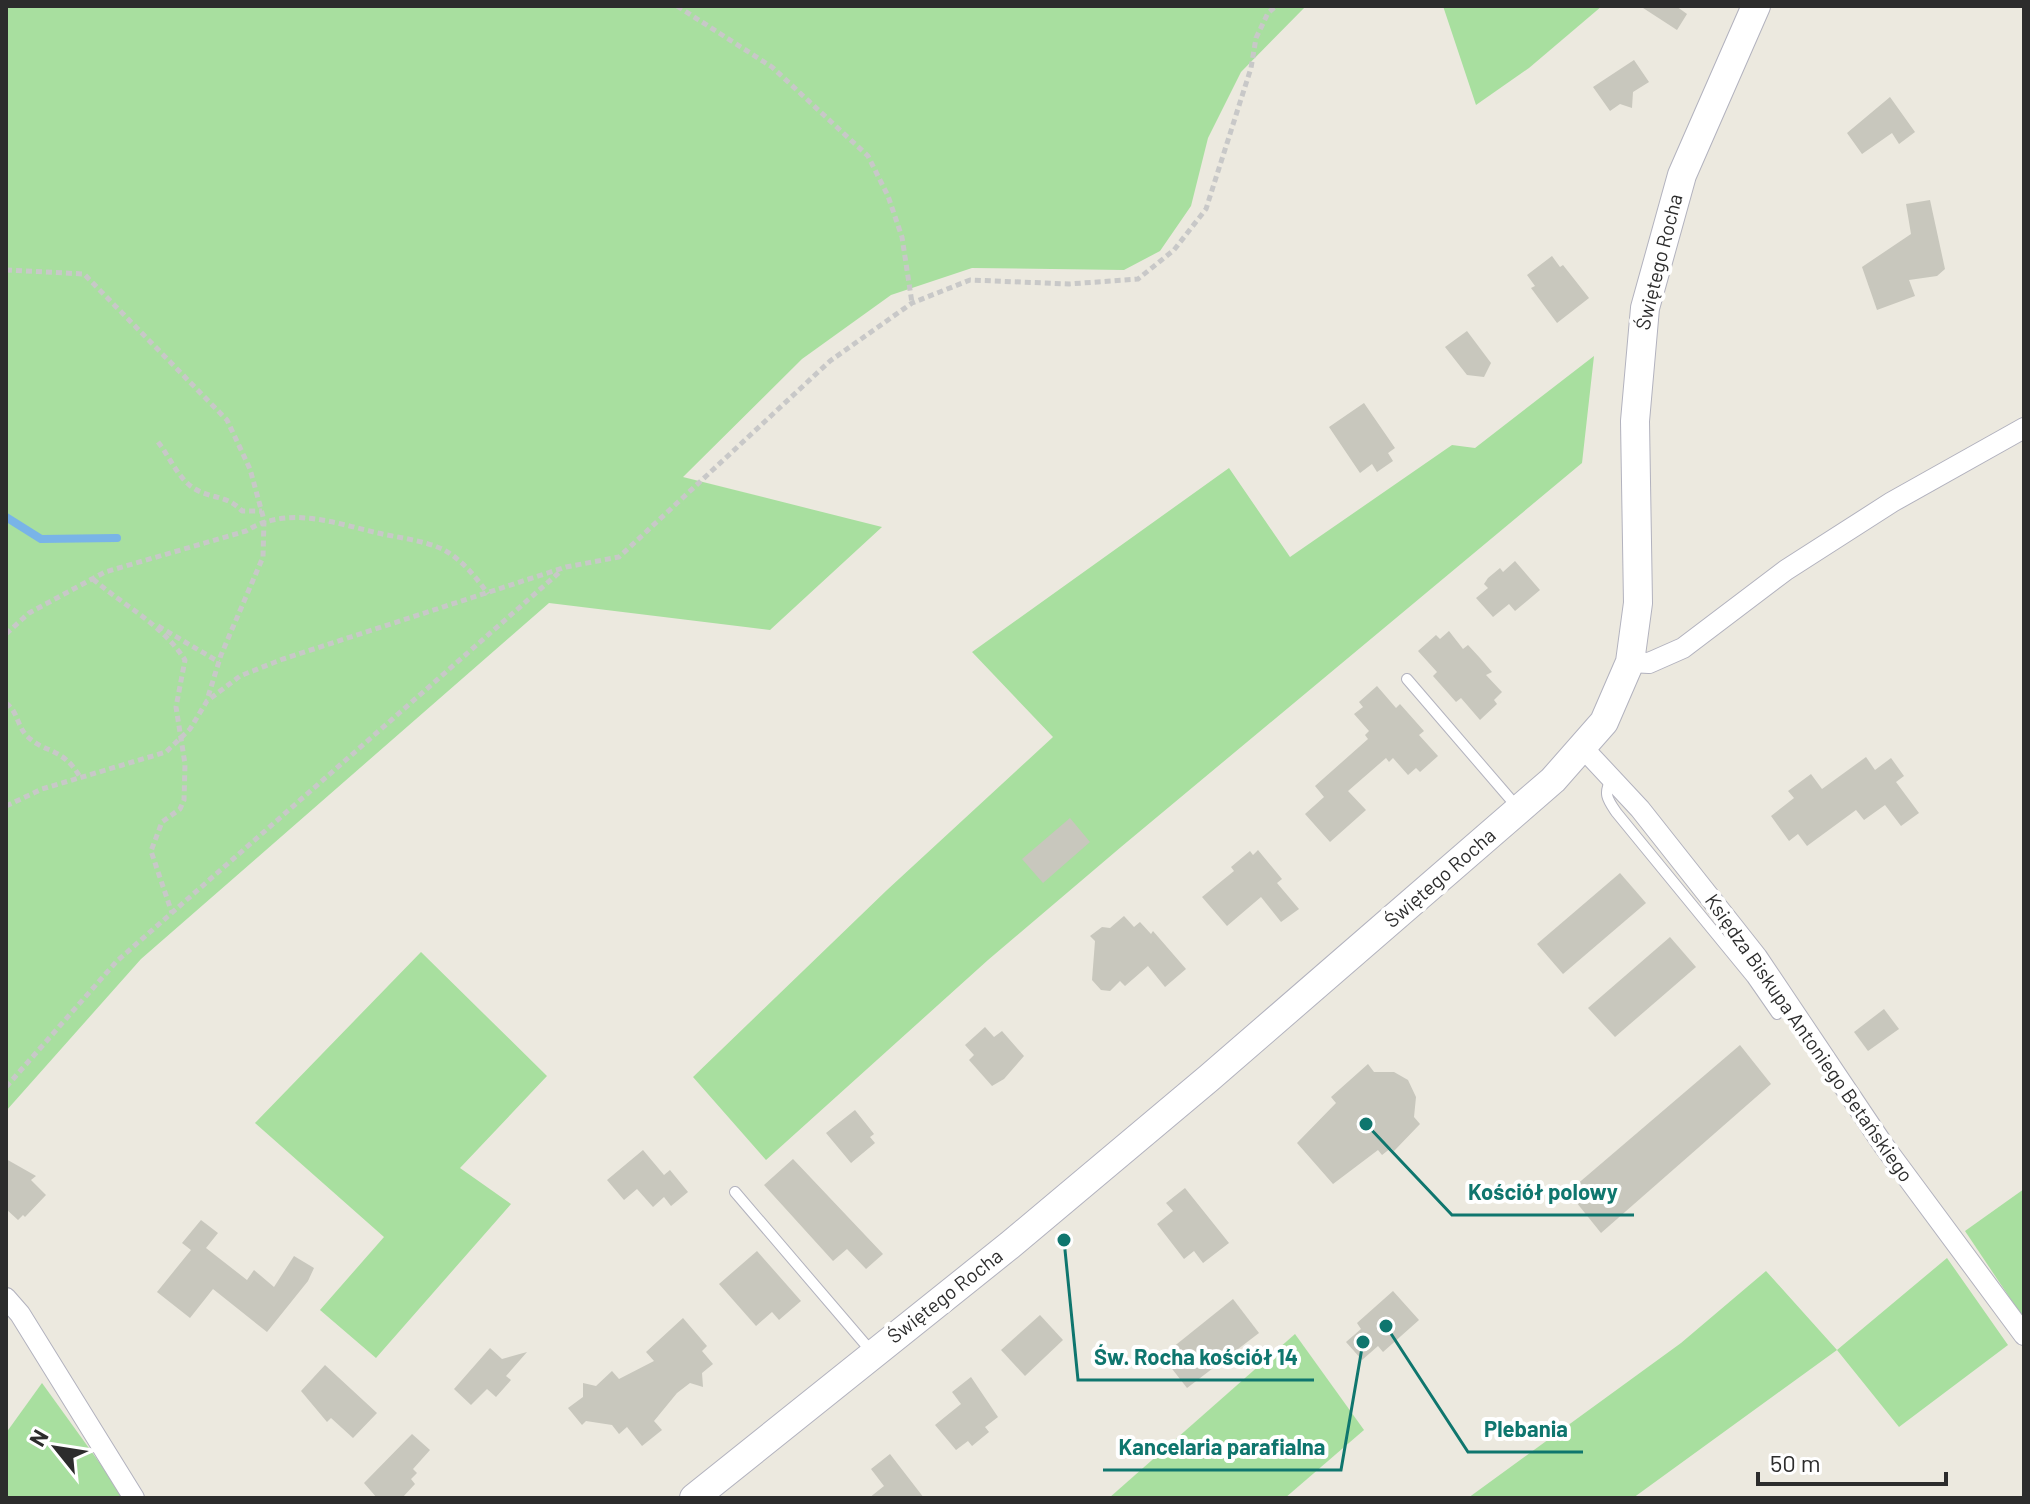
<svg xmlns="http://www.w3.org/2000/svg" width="2030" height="1504" font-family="Barlow,sans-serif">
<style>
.green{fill:#a8df9f}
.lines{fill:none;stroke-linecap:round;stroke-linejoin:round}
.stream{stroke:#79b4e7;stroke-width:8}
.building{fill:#c8c7bd}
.lane-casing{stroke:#b2b2be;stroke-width:12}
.street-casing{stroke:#b2b2be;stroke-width:22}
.secondary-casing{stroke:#b2b2be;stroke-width:30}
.path{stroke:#c8c8c8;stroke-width:5;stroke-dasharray:6 4;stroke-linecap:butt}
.lane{stroke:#fff;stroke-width:10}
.street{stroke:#fff;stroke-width:20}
.secondary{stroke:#fff;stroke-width:28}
.labels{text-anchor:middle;stroke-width:8;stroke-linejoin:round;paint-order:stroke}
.street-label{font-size:20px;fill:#2c2c2c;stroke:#fff}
.leader{fill:none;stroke:#0f766e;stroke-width:3}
.callout-dot{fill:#0f766e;stroke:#fff;stroke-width:3}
.callout-label{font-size:22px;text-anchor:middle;font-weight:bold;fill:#0f766e;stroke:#fff;stroke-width:8;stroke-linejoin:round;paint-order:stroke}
</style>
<rect width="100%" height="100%" fill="#ece9df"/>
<g class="green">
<path d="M6,6h1300l-65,66 -33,66 -17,68 -31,45 -36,19 -152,-2 -81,27 -89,64 -119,118 199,50 -112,103 -221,-27 -408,356 -135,152z"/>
<path d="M1443,6h159l-73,62 -53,37z"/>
<path d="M1594,356l-12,107 -461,384 -133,113 -222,200 -73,-83 194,-187 166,-153 -81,-85 257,-184 61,89 162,-112 23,3z"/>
<path d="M421,952l126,124 -87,92 51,36 -135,154 -56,-48 64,-73 -129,-114z"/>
<path d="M2024,1189v130l-59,-88z"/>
<path d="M1947,1258l61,87 -109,82 -62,-77 -204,148h-165l213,-155 85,-72 71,79z"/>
<path d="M1295,1334l69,96 -79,68h-176z"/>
<path d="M42,1383l83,115h-119v-65z"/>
</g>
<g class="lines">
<path class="stream" d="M6,517l35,22 76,-1"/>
</g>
<g class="building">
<path d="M1640,6h36l11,8 -10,16z"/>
<path d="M1634,60l15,22 -16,10 -1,16 -12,-4 -10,7 -17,-24z"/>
<path d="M1890,97l25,35 -16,12 -7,-11 -30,21 -15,-21z"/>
<path d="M1930,200l15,69 -8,7 -28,4 6,16 -38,14 -15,-43 49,-33 -5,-30z"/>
<path d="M1552,256l8,11 3,-2 26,33 -32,25 -26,-35 4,-2 -8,-11z"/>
<path d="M1467,331l24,32 -7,14 -17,-2 -22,-28z"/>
<path d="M1364,403l31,45 -7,5 5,8 -16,11 -5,-8 -12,9 -31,-46z"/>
<path d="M1515,561l25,29 -25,21 -6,-7 -16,13 -17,-19 12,-10 -4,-4 4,-6 12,-10 3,4z"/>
<path d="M1449,631l14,18 5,-4 12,13 12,14 -6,3 16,17 -8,8 3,4 -17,16 -19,-22 -5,4 -23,-26 4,-4 -19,-21 18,-16 4,4z"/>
<path d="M1377,686l19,22 4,-4 24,27 -5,4 19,21 -18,16 -4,-4 -8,7 -15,-17 -4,4 -3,-4 -38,33 18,19 -36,32 -25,-28 19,-17 -9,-11 53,-47 -3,-4 4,-4 -15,-17 9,-7 -4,-5z"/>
<path d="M1866,757l9,13 16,-12 13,18 -8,6 23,31 -18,13 -16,-21 -21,15 -8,-10 -49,36 -9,-12 -9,7 -18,-25 23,-18 -6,-7 23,-17 11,15z"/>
<path d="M1070,818l20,24 -47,41 -21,-24z"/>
<path d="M1258,850l24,29 -5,4 22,26 -18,13 -20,-25 -34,29 -25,-29 32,-26 -3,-4 19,-16 3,4z"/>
<path d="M1620,873l26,30 -83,71 -26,-30z"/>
<path d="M1124,916l10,11 6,-5 11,12 2,-3 33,38 -21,18 -17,-21 -23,20 -5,-5 -10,10 -9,-1 -9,-10 3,-39 -5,-5 12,-9 8,1z"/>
<path d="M1670,937l26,30 -81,70 -27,-29z"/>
<path d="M1884,1009l15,20 -31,22 -14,-19z"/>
<path d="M985,1027l9,10 8,-6 22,25 -20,23 -12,7 -23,-26 5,-5 -9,-10z"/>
<path d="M1740,1045l31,39 -170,149 -33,-41z"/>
<path d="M1368,1064l6,8h20l14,8 8,17 -2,20 6,7 -26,27 -3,-3 -9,7 -4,-5 -45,34 -36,-41 39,-40 -5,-6z"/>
<path d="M855,1110l19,24 -4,3 5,6 -24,20 -25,-30z"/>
<path d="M643,1150l21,25 6,-5 18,22 -17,14 -7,-9 -11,10 -16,-18 -13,11 -17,-20z"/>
<path d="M6,1159l30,17 -5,4 15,15 -21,22 -2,-2 -5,5 -12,-11z"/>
<path d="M793,1159l90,95 -17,15 -19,-20 -14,12 -69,-76z"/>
<path d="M1185,1188l44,55 -26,20 -9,-12 -10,8 -27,-35 16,-13 -7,-8z"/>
<path d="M201,1220l17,13 -12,15 41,32 7,-10 20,17 20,-31 20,12 -6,13 -41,51 -54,-43 -23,29 -33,-26 34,-42 -9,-7z"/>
<path d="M757,1251l44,50 -22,19 -7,-8 -16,14 -37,-42z"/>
<path d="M1393,1291l26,29 -36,32 -5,-6 -16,14 -16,-18 15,-13 -4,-6z"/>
<path d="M1233,1299l26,34 -72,55 -25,-32z"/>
<path d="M1040,1315l23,25 -38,36 -24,-26z"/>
<path d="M683,1318l24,28 -5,5 11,13 -11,9 1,14 -13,-4 -13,10 -23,28 8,9 -20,16 -15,-19 -8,7 -7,-9 -26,-4 -4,4 -14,-17 15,-11v-14l13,3 16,-15 7,8 35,-18 -8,-9z"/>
<path d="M490,1348l12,11 25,-7 -21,24 5,4 -15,17 -9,-8 -16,16 -17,-16z"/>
<path d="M325,1365l52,48 -24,25 -22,-20 -4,4 -26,-31z"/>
<path d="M971,1377l27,40 -13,10 4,5 -17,14 -4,-5 -12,9 -21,-25 26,-21 -9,-12z"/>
<path d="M412,1434l18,16 -17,19 4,4 -6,6 4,5 -13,14h-25l-13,-15z"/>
<path d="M890,1454l34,44h-55l15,-12 -13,-17z"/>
</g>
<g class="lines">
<defs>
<g id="lane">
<path d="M1407,679l111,129"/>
<path d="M1611,780c-8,14 -3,20 5,32l136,166 25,36"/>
<path d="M735,1192l136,159"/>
</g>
<g id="street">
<path d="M1630,662l19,1 34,-15 103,-78 106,-68 132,-74"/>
<path d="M1584,749l56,60 117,148 127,189 140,189"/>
<path d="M6,1298l14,16 114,184"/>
</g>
<path id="secondary" d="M694,1498l316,-253 199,-167 344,-298 51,-58 26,-60 8,-59 -3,-182 10,-113 37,-133 74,-169"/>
</defs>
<use href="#lane" class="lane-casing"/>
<use href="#street" class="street-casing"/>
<use href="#secondary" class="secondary-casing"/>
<g class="path">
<path d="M677,6l95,61 96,89 20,40 14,41 10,66"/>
<path d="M6,270l78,4 143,146 23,49 14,51 -1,37 -42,98 -14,45"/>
<path d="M158,442c12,15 20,37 37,47 17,10 32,6 47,22h20"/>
<path d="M93,579c31,27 69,45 92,81l-9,47 9,57 -1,36 -4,9 -18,13 -11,29 21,62"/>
<path d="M158,626l61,36"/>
<path d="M6,634l23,-21 76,-41 141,-41c42,-26 88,-8 132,2 21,5 46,7 66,17 18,10 32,27 44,44"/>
<path d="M6,703c12,9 11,22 20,32 18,19 36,11 54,42"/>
<path d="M6,806l36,-17 124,-37 24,-23 17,-28 33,-25 43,-17 283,-92 53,-10 211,-196 82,-58 58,-23 99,4 69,-5 36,-29 32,-41 45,-141 5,-30 12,-25 8,-7"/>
<path d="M6,1087l111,-126 445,-391"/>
</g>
<use href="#lane" class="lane"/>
<use href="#street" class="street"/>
<use href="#secondary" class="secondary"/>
</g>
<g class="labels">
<g class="street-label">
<text transform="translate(1659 262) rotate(-76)" y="7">Świętego Rocha</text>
<text transform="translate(1440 878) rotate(-41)" y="7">Świętego Rocha</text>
<text transform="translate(1809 1038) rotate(55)" y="7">Księdza Biskupa Antoniego Betańskiego</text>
<text transform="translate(945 1296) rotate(-38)" y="7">Świętego Rocha</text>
</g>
</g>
<path class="leader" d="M1366 1124L1452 1215H1634M1064 1240L1078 1380H1314M1386 1326L1468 1452H1583M1363 1342L1341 1470H1103"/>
<g class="callout-dot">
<circle cx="1366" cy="1124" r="8"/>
<circle cx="1064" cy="1240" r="8"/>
<circle cx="1386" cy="1326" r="8"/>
<circle cx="1363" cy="1342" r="8"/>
</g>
<g class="callout-label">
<text x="1543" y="1200">Kościół polowy</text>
<text x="1196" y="1365">Św. Rocha kościół 14</text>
<text x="1526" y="1437">Plebania</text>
<text x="1222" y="1455">Kancelaria parafialna</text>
</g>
<rect width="2030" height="1504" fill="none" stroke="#2c2c2c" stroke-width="16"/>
<g transform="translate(56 1448) rotate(300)" stroke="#ffffff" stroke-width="6" paint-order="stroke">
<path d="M0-6L14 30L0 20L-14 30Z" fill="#2c2c2c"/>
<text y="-12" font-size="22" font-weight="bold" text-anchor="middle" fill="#2c2c2c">N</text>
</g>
<path d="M1758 1472v12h188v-12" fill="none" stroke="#2c2c2c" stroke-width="4"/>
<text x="1770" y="1472" font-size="24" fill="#2c2c2c" stroke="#ffffff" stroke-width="6" paint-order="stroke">50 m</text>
</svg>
